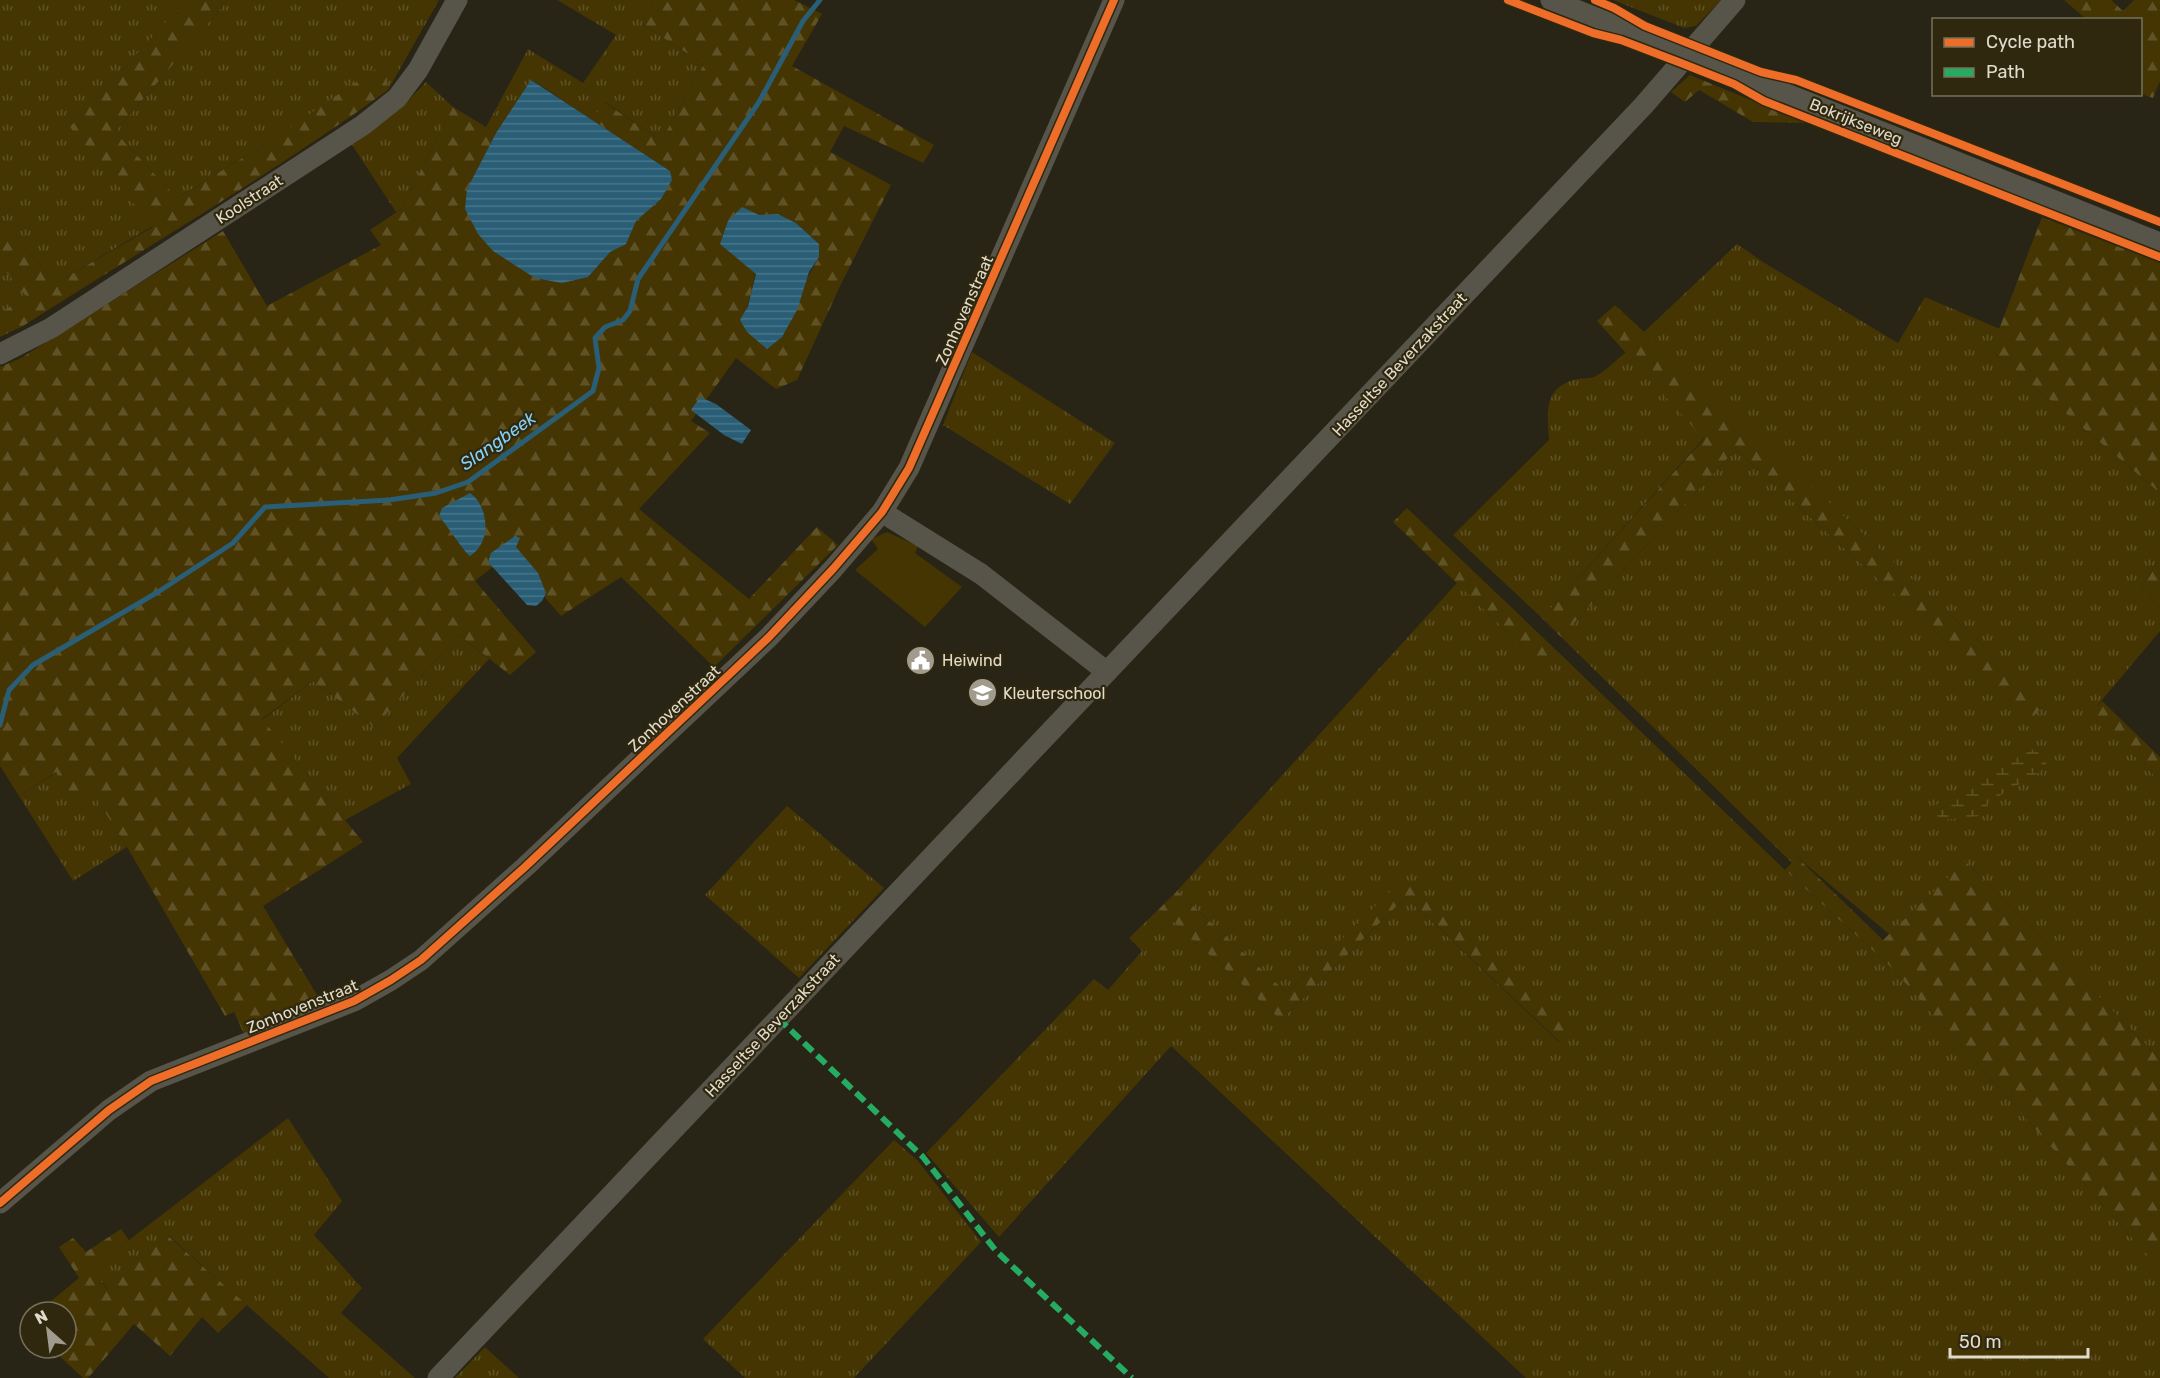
<svg xmlns="http://www.w3.org/2000/svg" width="2160" height="1378" font-family="Rubik,sans-serif">
<style>
.grass{fill:url(#grass-tufts)}
.forest{fill:url(#forest-firs);fill-rule:evenodd}
.wetland{fill:url(#wetland-marsh)}
.green{fill:#443503}
.water{fill:url(#water-rules)}
.lines{fill:none;stroke-linecap:round;stroke-linejoin:round}
.stream{stroke:#295e76;stroke-width:5}
.minor{stroke:#575449;stroke-width:21}
.quiet{stroke:#26ab63;stroke-width:6;stroke-dasharray:12 6;stroke-linecap:butt}
.cycleway-casing{stroke:#30280e;stroke-width:11}
.cycleway{stroke:#ee6e29;stroke-width:8}
.labels{text-anchor:middle;stroke-width:4.5;stroke-linejoin:round;paint-order:stroke}
.street-label{font-size:16px;fill:#e0dbcc;stroke:#30280e}
.poi-label{font-size:16px;fill:#e0dbcc;stroke:#30280e;text-anchor:start}
.water-label{font-size:18px;font-style:italic;fill:#84d0f6;stroke:#30280e}
</style>
<defs>
<pattern id="grass-tufts" width="24" height="20" patternUnits="userSpaceOnUse" patternTransform="scale(1.5)"><rect width="24" height="20" fill="#443503"/><path d="M3 7l-1-3M5 7V3M7 7l1-3M15 17l-1-3M17 17v-4M19 17l1-3" fill="none" stroke="#5f5227"/></pattern>
<pattern id="forest-firs" width="22" height="20" patternUnits="userSpaceOnUse" patternTransform="scale(1.5)"><rect width="22" height="20" fill="#443503"/><path d="M5 1l3.5 6h-7zM16 11l3.5 6h-7z" fill="#5f5227"/></pattern>
<pattern id="wetland-marsh" width="20" height="14" patternUnits="userSpaceOnUse" patternTransform="scale(1.5)"><rect width="20" height="14" fill="#443503"/><path d="M1 5h8M5 5V1M11 12h8M15 12V8" fill="none" stroke="#5f5227"/></pattern>
<pattern id="water-rules" width="6" height="5" patternUnits="userSpaceOnUse" patternTransform="scale(1.5)"><rect width="6" height="5" fill="#295e76"/><path d="M0 2.5h6" fill="none" stroke="#487488"/></pattern>
</defs>
<rect width="100%" height="100%" fill="#282416"/>
<g class="grass">
<path d="M0,0h186l-115,127 82,99 -97,57 -56,-63z"/>
<path d="M228,0h211l-51,90 -1,-13 -123,68 -87,53 -62,-66z"/>
<path d="M557,0h96l-11,24 62,40 -43,77 -56,-39 -13,18 -60,-40 -36,53 -10,-6 42,-78 55,34 33,-48z"/>
<path d="M1613,0h108l-25,26 -12,2z"/>
<path d="M426,82l27,25 -52,102 -5,3 -44,-67 49,-37z"/>
<path d="M1737,244l26,18 135,81 27,-46 75,32 -9,21 169,143v65l-20,32 20,16v25l-69,82 69,68v278l-194,-197 -77,72 -92,-77 -5,6 -231,-226 175,-188 294,269 16,-15 -402,-371z"/>
<path d="M0,264l27,32 -27,17z"/>
<path d="M972,352l143,91 -45,61 -127,-79z"/>
<path d="M1626,352l78,86 -162,180 -89,-83 96,-95c-2,-27 -6,-53 28,-61 6,-1 14,0 19,-3 11,-6 20,-16 30,-24z"/>
<path d="M1457,583l83,80 15,-14 230,221 106,97 269,302v109h-634l-355,-332 -172,191 -73,-84 168,-174 14,11 34,-39 -13,-13 30,-29 122,111 125,-123 153,145 11,-12 -166,-151 -117,114 -110,-102z"/>
<path d="M459,635l30,24 -92,99 14,26 -66,36 -83,-100 51,-39 61,46z"/>
<path d="M57,772l34,18 36,57 -54,34 -54,-85z"/>
<path d="M787,806l97,82 -85,90 -94,-83z"/>
<path d="M288,1118l54,83 -28,34 48,53 -21,25 74,65h-86l-160,-142 -61,53 -18,-19z"/>
<path d="M894,1140l24,21 63,81 -127,136h-109l-42,-39z"/>
<path d="M485,1347l34,31h-64z"/>
</g>
<g class="forest">
<path d="M186,0h42l-113,132 62,66 87,-53 113,-77 10,9 1,13c-118,85 -243,158 -365,236l-23,11v-24l26,-17 -26,-32v-44l56,63 97,-56 -83,-100z"/>
<path d="M653,0h141l28,14 -30,52 142,79 -11,18 -79,-37 -14,26 61,33 -50,99 -44,96 -21,9 -40,-31 -45,63 19,12 -71,76 110,90 68,-72 21,18 -124,122 -93,-90 -60,39 -53,-61 -33,26 61,71 -26,23 -51,-40 -85,92 -61,-46 -51,38 101,123 -100,64 59,97 -77,33 -11,-24 -9,4 -98,-169 -36,-57 -17,10 -18,-28 -37,24 -19,-30v-399l21,-9 202,-127 44,75 114,-61 -11,-15 31,-21 52,-102 43,26 -29,56 203,-18 -78,-51 12,-18 57,39 43,-77 -62,-40zM778,214l18,9 23,21v13l-52,92 -26,-29c17,-32 16,-69 18,-105z"/>
<path d="M2064,0h47l12,11 11,-11h26v81l-7,17 -12,-4 -1,-74 -54,-1z"/>
<path d="M1690,75l117,48 -54,-1 -54,-32 -14,12 -14,-10z"/>
<path d="M2042,217l118,46v230l-169,-143z"/>
<path d="M1615,305l431,398 -15,16 -295,-270 -175,188 -19,-19 162,-179 -107,-118z"/>
<path d="M1407,508l148,141 -15,14 -147,-141z"/>
<path d="M2160,558v48l-20,-16z"/>
<path d="M2102,701l58,56v24l-70,-68z"/>
<path d="M1797,857l86,83 82,-79 195,198v210l-269,-302 -106,-97z"/>
<path d="M1404,878l167,152 -11,12 -154,-145 -125,123 -122,-111 18,-18 110,102z"/>
<path d="M121,1229l8,11 -38,30 16,19 61,-53 79,69 -29,28 -16,-16 -32,39 -36,-32 -46,54h-5l-32,-30h15v-36h-6l-10,-10 29,-24 -20,-31 14,-9 13,14z"/>
</g>
<path class="wetland" d="M2035,749l7,1 5,6 -1,9 -6,7 -51,30 -5,12c-8,4 -12,2 -21,3 -10,2 -14,4 -25,0l-3,-8 2,-5 62,-43z"/>
<path class="green" d="M887,532l31,14 -3,7 47,34 -37,40 -70,-57 23,-21 -7,-10z"/>
<g class="water">
<path d="M531,80l139,91 2,9 -11,19 -25,22 -10,23 -16,8 -22,25 -26,6 -27,-5 -42,-27 -15,-17 -13,-25 2,-20 29,-56z"/>
<path d="M742,207l17,8 19,-1 18,9 23,21v13l-10,15 -12,38 -15,27 -15,12 -20,-17 -7,-12 8,-14 8,-32 -36,-30 8,-23z"/>
<path d="M700,397l16,7 35,26 -9,14 -18,-9 -33,-25z"/>
<path d="M470,493c19,13 22,50 0,63 -5,-3 -24,-32 -31,-40l3,-8z"/>
<path d="M515,536l5,2 -4,9 22,26 8,20 -4,8 -6,5 -9,-1 -39,-43 3,-9z"/>
</g>
<g class="lines">
<path class="stream" d="M0,725l9,-35 24,-25 125,-73 75,-49 32,-36 124,-7 47,-7 32,-11 125,-91 6,-23 -4,-30 10,-11 18,-7 7,-9 8,-32 121,-177 44,-81 17,-21"/>
<g class="minor">
<path d="M1551,0l609,243"/>
<path d="M0,354l51,-26 312,-203 34,-27 21,-28 39,-70"/>
<path d="M882,512l99,62 126,98"/>
<path d="M0,1203l109,-93 42,-29 203,-80 37,-21 30,-20 104,-93 244,-230 64,-68 49,-57 27,-44 205,-468"/>
<path d="M438,1378l1206,-1273 91,-105"/>
</g>
<path class="quiet" d="M778,1018l145,139 73,94 136,127"/>
<defs>
<g id="cycleway">
<path d="M1508,0l85,33 28,7 60,23 53,21 30,17 396,156"/>
<path d="M1595,0l19,8 31,18 116,46 35,8 364,142"/>
<path d="M0,1203l109,-93 42,-29 203,-80 37,-21 30,-20 104,-93 244,-230 64,-68 49,-57 27,-44 205,-468"/>
</g>
</defs>
<use href="#cycleway" class="cycleway-casing"/>
<use href="#cycleway" class="cycleway"/>
</g>
<defs>
<symbol id="civic-disc" viewBox="-11 -11 22 22"><circle r="9.5" fill="#a09b8c" stroke="#30280e"/><path d="M-.6-6.5H3V-4.5H.6V-3L4-1V1h2V6H-6V1h2V-1L-.6-3ZM-1.2 2.5V6h2.4V2.5Z" fill="#fff"/></symbol>
<symbol id="school-disc" viewBox="-11 -11 22 22"><circle r="9.5" fill="#a09b8c" stroke="#30280e"/><path d="M0-5L7-2L0 1L-7-2ZM-4 1L0 2.5L4 1V4Q0 6-4 4Z" fill="#fff"/></symbol>
</defs>
<g fill-rule="evenodd">
<use href="#civic-disc" x="904" y="644" width="33" height="33"/>
<use href="#school-disc" x="966" y="676" width="33" height="33"/>
</g>
<g class="labels">
<g class="street-label">
<text transform="translate(1856 121) rotate(22)" y="6">Bokrijkseweg</text>
<text transform="translate(249 199) rotate(-33)" y="6">Koolstraat</text>
<text transform="translate(964 310) rotate(-66)" y="6">Zonhovenstraat</text>
<text transform="translate(1399 364) rotate(-47)" y="6">Hasseltse Beverzakstraat</text>
<text transform="translate(674 708) rotate(-43)" y="6">Zonhovenstraat</text>
<text transform="translate(302 1006) rotate(-22)" y="6">Zonhovenstraat</text>
<text transform="translate(772 1025) rotate(-47)" y="6">Hasseltse Beverzakstraat</text>
</g>
<g class="poi-label">
<text x="942" y="666">Heiwind</text>
<text x="1003" y="699">Kleuterschool</text>
</g>
<g class="water-label">
<text transform="translate(498 441) rotate(-35)" y="6">Slangbeek</text>
</g>
</g>
<rect x="1932" y="18" width="210" height="78" fill="#30280e" stroke="#76705a" stroke-width="1.5"/>
<rect x="1944" y="38" width="30" height="9" fill="#ee6e29" stroke="#76705a" stroke-width="1.5"/>
<text x="1986" y="48" font-size="18" fill="#e0dbcc">Cycle path</text>
<rect x="1944" y="68" width="30" height="9" fill="#26ab63" stroke="#76705a" stroke-width="1.5"/>
<text x="1986" y="78" font-size="18" fill="#e0dbcc">Path</text>
<g transform="translate(48 1330) rotate(332)"><circle r="28" fill="#30280e" stroke="#76705a" stroke-width="1.5"/>
<path d="M0-4.5L10 22L0 15L-10 22Z" fill="#a09b8c"/>
<text y="-9" font-size="16" font-weight="bold" text-anchor="middle" fill="#e0dbcc">N</text>
</g>
<path d="M1950 1348v9h138v-9" fill="none" stroke="#e0dbcc" stroke-width="3"/>
<text x="1959" y="1348" font-size="18" fill="#e0dbcc" stroke="#30280e" stroke-width="4.5" paint-order="stroke">50 m</text>
</svg>
